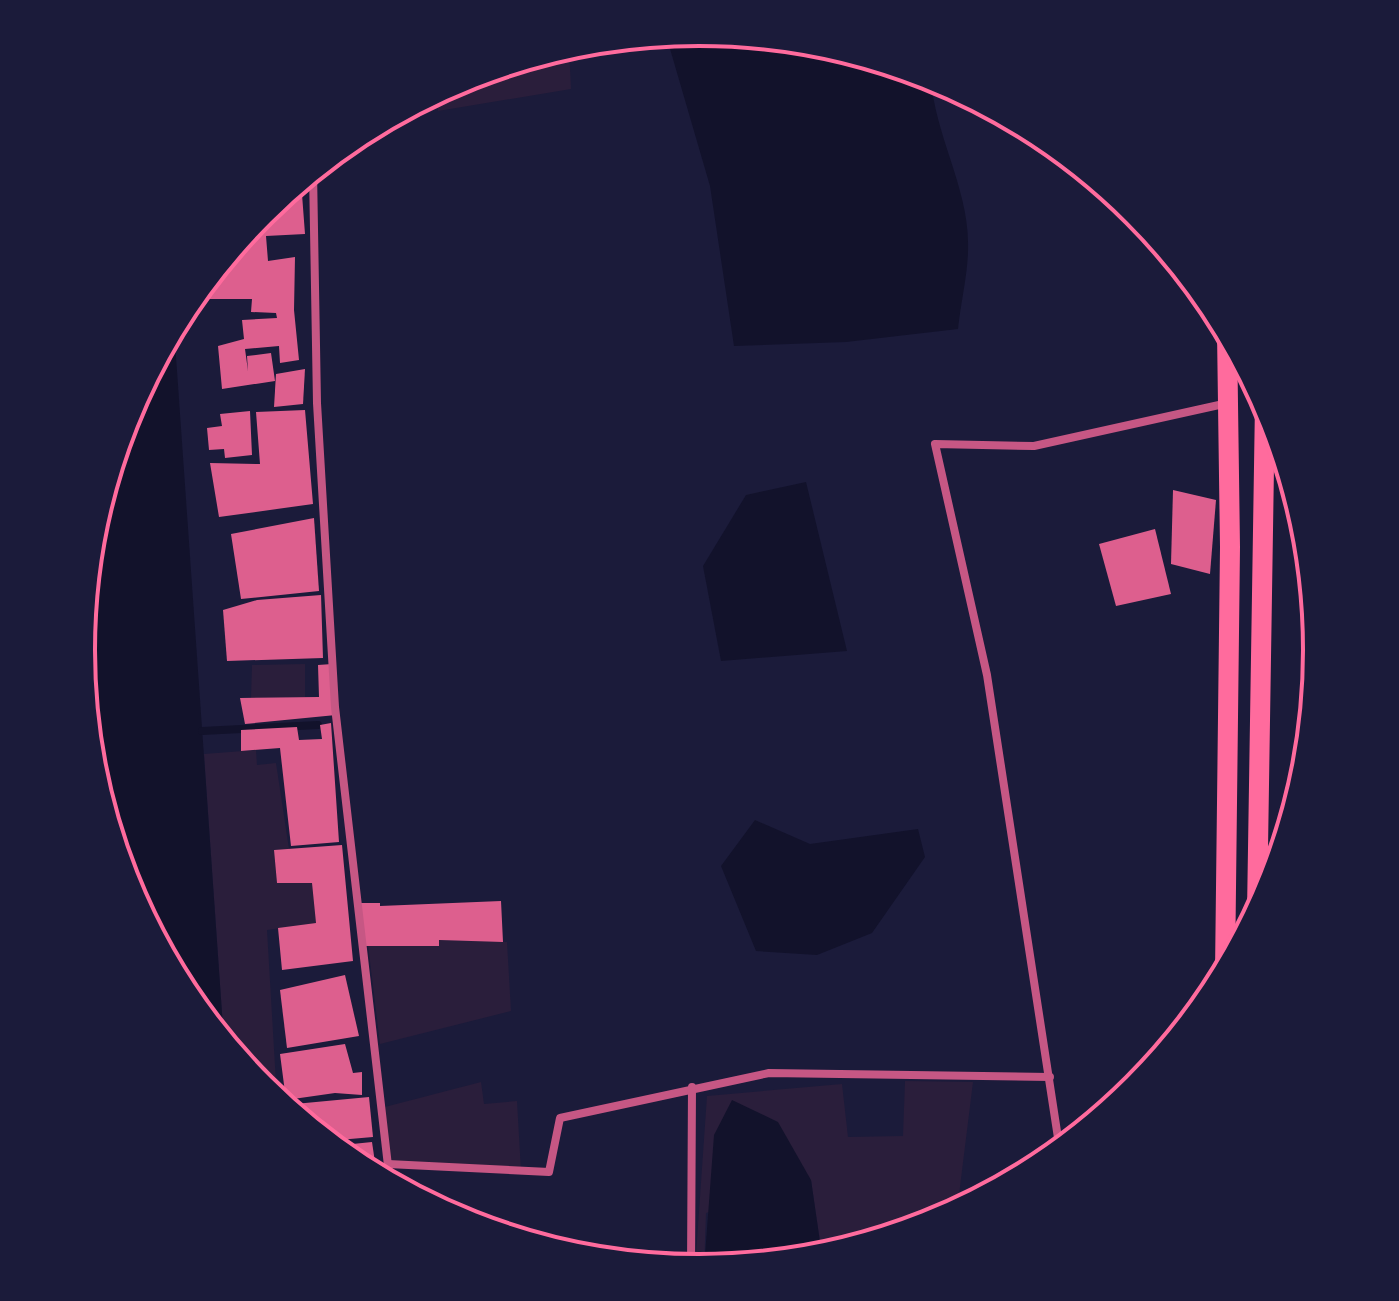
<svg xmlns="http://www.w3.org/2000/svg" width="1399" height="1301" font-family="'Fira Sans Condensed',sans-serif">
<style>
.green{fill:#2a1e3b}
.water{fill:#12122b}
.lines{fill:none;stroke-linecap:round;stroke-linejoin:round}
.stream{stroke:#12122b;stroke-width:8}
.building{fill:#dd5f8e}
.minor{stroke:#c65784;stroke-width:8}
.trunk{stroke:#ff6b9d;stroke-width:20}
.rim{fill:none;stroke:#ff6b9d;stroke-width:4}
</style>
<rect width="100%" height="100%" fill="#1b1b3a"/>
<g class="green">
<path d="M569,47l2,42 -133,22 -3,-17 28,-15z"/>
<path d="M305,664v33l-54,1 1,-33z"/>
<path d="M256,750l1,15 19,-2 13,86 -15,1 3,33h35l4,40 -49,7 10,170 -15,-12 -38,-46 -20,-288z"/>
<path d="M439,940l68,2 4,69 -131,33 -12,-99z"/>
<path d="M905,1081l68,1 -16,129 -21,11 -114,34 -11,-76 -105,33 -2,56h-9l12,-173 135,-12 6,53 55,-1z"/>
<path d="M481,1082l3,22 33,-3 4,70 -133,-7 -7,-56z"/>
</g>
<g class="water">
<path d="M700,32l121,12 110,34c3,54 37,110 37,164 1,28 -7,58 -10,87l-112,13 -112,4 -24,-160 -44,-151z"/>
<path d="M174,328l50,714 -39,-48 -57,-107 -35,-116 -12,-121 12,-121 35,-116z"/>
<path d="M806,482l41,169 -126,10 -18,-95 43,-71z"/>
<path d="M755,820l55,24 108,-15 7,28 -53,76 -55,22 -61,-4 -35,-85z"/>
<path d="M732,1100l46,22 33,58 11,76 -118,13 10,-134z"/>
</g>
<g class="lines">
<path class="stream" d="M202,731l116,-6"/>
</g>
<g class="building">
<path d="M301,181l4,53 -39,2 2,25 27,-4 -1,53 5,50 -19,3 -1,-17 -34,3 3,22 -1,-15 24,-3 4,28 -53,8 -4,-43 26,-7 -2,-19 35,-2 -1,-5 -25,-1 1,-13h-47v-16l43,-52 2,16 -1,-18 13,-16z"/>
<path d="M305,369l-2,35 -29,3 2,-33z"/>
<path d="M305,410l8,94 -94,13 -9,-54 50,1 -4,-52z"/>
<path d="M250,411l2,44 -27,3 -1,-9 -15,1 -2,-22 15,-2 -2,-12z"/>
<path d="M1173,490l43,10 -6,74 -39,-10z"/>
<path d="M314,518l5,73 -78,8 -10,-65z"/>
<path d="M1155,529l16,65 -55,12 -17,-62z"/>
<path d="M321,595l2,63 -96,3 -4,-51 34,-10z"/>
<path d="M332,664l4,51 -91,9 -5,-26 79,-1 -1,-32z"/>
<path d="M331,723l8,119 -48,4 -11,-98 -39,3v-21l56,-3 2,13 23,-1 -2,-14z"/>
<path d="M342,845l11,116 -71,9 -4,-42 38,-5 -4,-40h-35l-3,-33z"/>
<path d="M501,901l2,41 -64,-2v6h-76l-5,-43h22v3z"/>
<path d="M345,975l14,61 -72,12 -7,-58z"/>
<path d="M345,1044l8,29 9,-1v23l-27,-2 -49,7 -6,-46z"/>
<path d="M369,1097l4,40 -46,4 -43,-36z"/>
<path d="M372,1142l5,34 -44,-30z"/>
</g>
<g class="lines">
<g class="minor">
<path d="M313,171l4,232 18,304 55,476"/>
<path d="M1060,1151l-73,-476 -52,-231 99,2 194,-43"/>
<path d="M388,1164l161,8 11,-54 209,-45 281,4"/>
<path d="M691,1268l1,-181"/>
</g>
<g class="trunk">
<path d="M1257,912l8,-509"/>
<path d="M1225,973l5,-426 -3,-215"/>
</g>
</g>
<path d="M0 0H1399V1301H0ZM95 650a604 604 0 1 1 1208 0a604 604 0 1 1-1208 0Z" fill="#1b1b3a" fill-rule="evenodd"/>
<path class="rim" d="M95 650a604 604 0 1 1 1208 0a604 604 0 1 1-1208 0Z"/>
</svg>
